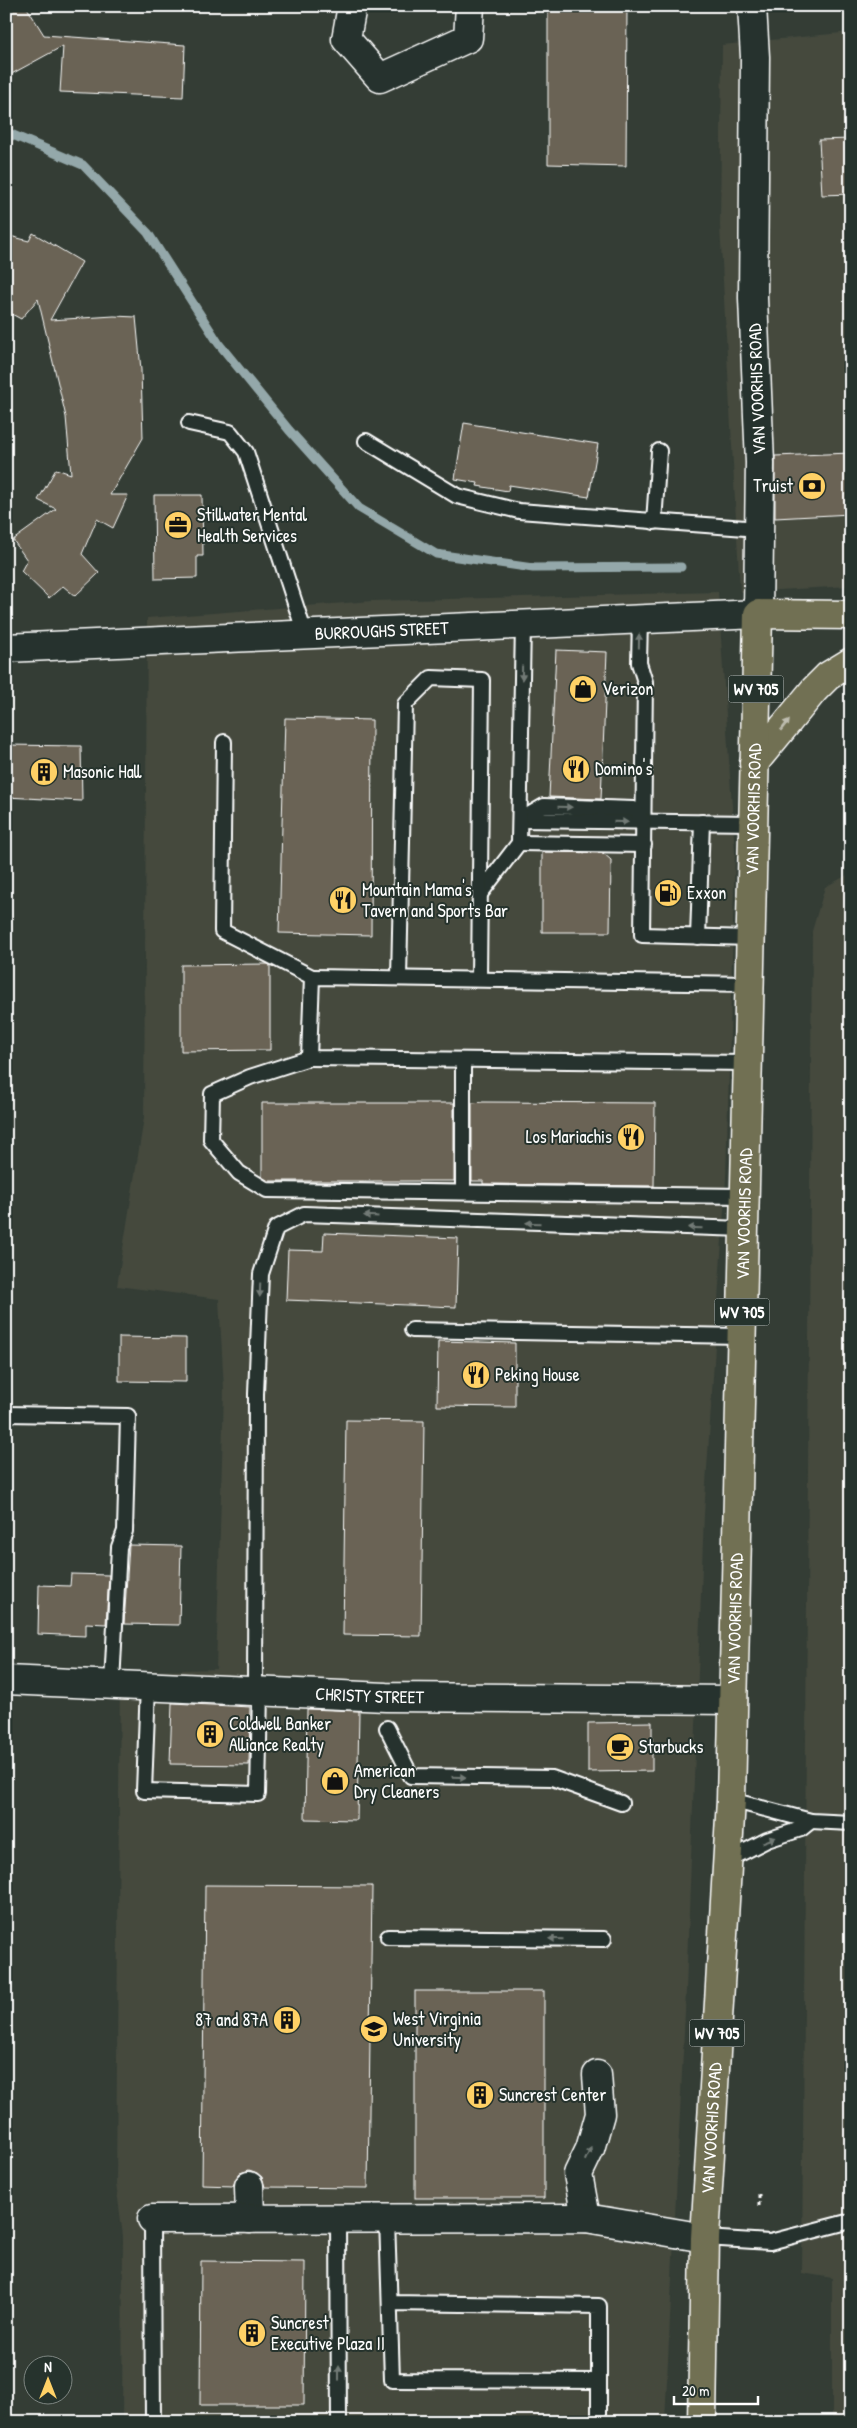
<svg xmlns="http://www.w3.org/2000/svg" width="857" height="2428" font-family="'Patrick Hand',sans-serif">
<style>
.built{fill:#44493e}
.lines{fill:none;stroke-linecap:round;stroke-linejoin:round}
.stream{stroke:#94a8aa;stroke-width:9}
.building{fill:#6b6454;stroke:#fff}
.lane-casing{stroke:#fff;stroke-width:18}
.street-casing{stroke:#fff;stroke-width:31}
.secondary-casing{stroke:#fff;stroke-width:31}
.primary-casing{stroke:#fff;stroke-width:31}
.path{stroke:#fff;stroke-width:3;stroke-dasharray:4 4;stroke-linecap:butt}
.lane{stroke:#26332d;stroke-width:14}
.street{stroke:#26332d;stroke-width:28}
.secondary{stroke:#26332d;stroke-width:28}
.primary{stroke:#716f52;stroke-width:28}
.oneway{fill:#727a76}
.oneway2{fill:#bfbeb1}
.labels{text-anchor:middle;stroke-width:4;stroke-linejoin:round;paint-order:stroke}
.shield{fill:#26332d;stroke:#bec2c0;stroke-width:1}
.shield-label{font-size:16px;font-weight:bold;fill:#fff}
.street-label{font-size:18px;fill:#fff;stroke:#26332d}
.poi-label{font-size:18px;fill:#fff;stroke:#26332d;text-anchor:start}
</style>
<rect width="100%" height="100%" fill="#343d35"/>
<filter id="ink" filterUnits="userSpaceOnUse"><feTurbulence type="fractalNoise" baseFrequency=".02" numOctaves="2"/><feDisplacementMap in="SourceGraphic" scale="10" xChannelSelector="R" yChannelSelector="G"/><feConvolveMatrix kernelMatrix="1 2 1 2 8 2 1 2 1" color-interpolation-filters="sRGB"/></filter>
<g filter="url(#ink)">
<g class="built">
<path d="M851,32v554l-111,6 -20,-366 2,-181z"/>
<path d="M718,592l17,260 -9,326 -22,337 -18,476 -21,431h-543l1,-186 -7,-52 4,-512 96,-3 8,-279 -5,-91 -102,-13 27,-168 3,-500 225,-17z"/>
<path d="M851,873v1549h-19v-144l-30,-5 10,-1342 13,-44z"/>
</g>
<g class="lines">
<path class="stream" d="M6,132l77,33 65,68 71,111 70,86 70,78 77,46 97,14 148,-1"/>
</g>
<g class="building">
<path d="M6,6h20l18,29 141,10 -2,52 -123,-5 3,-46 -57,31z"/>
<path d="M548,6h79l-1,160 -78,-2z"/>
<path d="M851,139v55l-29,1 -3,-55z"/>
<path d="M33,233l49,29 -32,58 64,-4 22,1 5,53 2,68 -33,57h18l-15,33 -16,-9 -15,35 17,19 -24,23 -12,-10 -14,12 -28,-27 6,-11 -14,-20 43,-31 -18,-9 18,-31 15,5 -5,-57 -28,-118 -17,20 -15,-8v-76l23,6z"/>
<path d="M464,423l134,21 -9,53 -80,-12 -1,6 -31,-5 1,-3 -23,-4z"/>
<path d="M851,453v61l-76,4v-62z"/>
<path d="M154,495h48l1,61h-6v22l-42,1z"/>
<path d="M556,650l51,2 -6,147 -52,-2z"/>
<path d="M285,718l87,2 -1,215 -92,-2z"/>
<path d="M6,745l75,1 1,55 -76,-4z"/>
<path d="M542,852l61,1 8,7 -1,72h-68z"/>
<path d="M268,964l2,1v85l-89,1v-86z"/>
<path d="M483,1102l172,1 -1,83 -171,-2v-3h-11v-78z"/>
<path d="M262,1103h192v78h-186l-6,-4z"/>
<path d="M324,1233l134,5 -2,69 -170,-7 2,-50 35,1z"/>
<path d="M119,1337l67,1v44l-67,-1z"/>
<path d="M438,1341l77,2v64l-78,-1z"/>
<path d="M346,1420l78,1 -3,215 -78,-1z"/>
<path d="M129,1545l52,1 -2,79 -55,-1z"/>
<path d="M71,1574l38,1 -3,49 -20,-1v13l-48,-2 1,-49 31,1z"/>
<path d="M172,1703l78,4 -1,58 -79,-1z"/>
<path d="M307,1709l52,2 -2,109 -52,-1z"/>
<path d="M652,1722v49l-64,1v-49z"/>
<path d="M205,1885l167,1 -4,302 -103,-1 -3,-10 -5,-4 -8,-3 -9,3 -4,5 -3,8 -31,-1z"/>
<rect x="415" y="1991" width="129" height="207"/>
<path d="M201,2261l104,1 -1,143h-104z"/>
</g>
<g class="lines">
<defs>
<g id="lane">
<path d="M189,423l41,9 16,20 59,182"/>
<path d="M366,441l91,55 62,15 240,18"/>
<path d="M654,522l5,-71"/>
<path d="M640,619l-1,44 6,19 -3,253 109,3"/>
<path d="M224,742l-2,189 90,46"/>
<path d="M520,820l233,3"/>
<path d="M520,820l24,-14 90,3 10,13"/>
<path d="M519,843l125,2"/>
<path d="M480,894l39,-51 4,-219"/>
<path d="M698,937l4,-115"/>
<path d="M399,978l6,-274 26,-26 51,2 -3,299"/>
<path d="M309,1058l-59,19 -38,17 -1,46 28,33 28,17 478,6"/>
<path d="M748,1063l-439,-5 3,-81 437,7"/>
<path d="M463,1192v-132"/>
<path d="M412,1330l330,6"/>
<path d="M6,1414l122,2 -3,115 -6,16 -7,137"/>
<path d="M148,1685l-4,106 114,3 2,-104"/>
<path d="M255,1690l1,-296 5,-120 15,-46 28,-14 440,15"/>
<path d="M387,1728l24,48 141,2 69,25"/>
<path d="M731,1800l80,21 40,2"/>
<path d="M728,1860l39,-20 34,-11 10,-8"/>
<path d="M388,1937l216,2"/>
<path d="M338,2218l1,204"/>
<path d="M387,2218l5,162 207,1v-75l-209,-3"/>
<path d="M152,2219l1,203"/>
<path d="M705,2238l65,4 81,-21"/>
<path d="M599,2422v-41"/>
</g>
<g id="street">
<path d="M352,6l-6,33 34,39 88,-40 2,-32"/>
<path id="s1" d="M6,1680l380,17 347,3"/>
<path d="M249,2186l1,33"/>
<path d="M586,2218l-8,-44 12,-25 10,-35 -3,-39"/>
<path d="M152,2219l434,-1 119,20"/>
</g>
<g id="secondary">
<path id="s2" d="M6,648l752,-34 2,-151 -7,-165 2,-241 -3,-51"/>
</g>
<g id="primary">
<path d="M754,763l60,-73 14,-14 23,-14"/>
<path id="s3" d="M702,2422l3,-184 26,-438 27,-1186 93,1"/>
</g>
</defs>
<use href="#lane" class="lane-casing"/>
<use href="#street" class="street-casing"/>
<use href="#secondary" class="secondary-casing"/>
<use href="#primary" class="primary-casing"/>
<path class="path" d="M759,2206v-16"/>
<use href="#lane" class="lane"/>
<use href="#street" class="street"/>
<use href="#secondary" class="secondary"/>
<use href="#primary" class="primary"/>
</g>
<defs><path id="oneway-solid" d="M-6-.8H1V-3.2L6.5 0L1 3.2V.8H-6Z" transform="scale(1.25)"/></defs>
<g class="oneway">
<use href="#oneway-solid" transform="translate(639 641) rotate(-89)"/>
<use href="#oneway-solid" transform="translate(522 673) rotate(91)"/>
<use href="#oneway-solid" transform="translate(565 807) rotate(2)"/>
<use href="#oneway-solid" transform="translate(621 822) rotate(1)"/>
<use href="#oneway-solid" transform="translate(371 1216) rotate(-177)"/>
<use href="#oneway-solid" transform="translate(533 1223) rotate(-178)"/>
<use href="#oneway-solid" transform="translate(695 1228) rotate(-178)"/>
<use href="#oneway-solid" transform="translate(260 1290) rotate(92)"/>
<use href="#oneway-solid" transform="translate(459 1777) rotate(1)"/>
<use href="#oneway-solid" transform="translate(769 1840) rotate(-21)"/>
<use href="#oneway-solid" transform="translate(556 1939) rotate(-179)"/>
<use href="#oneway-solid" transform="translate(588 2154) rotate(-65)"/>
<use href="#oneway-solid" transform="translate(339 2373) rotate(-90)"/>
</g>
<use class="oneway2" href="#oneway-solid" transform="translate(785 725) rotate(-52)"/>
</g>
<defs>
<symbol id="bank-disc" viewBox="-11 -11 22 22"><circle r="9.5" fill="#ffd166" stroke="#26332d"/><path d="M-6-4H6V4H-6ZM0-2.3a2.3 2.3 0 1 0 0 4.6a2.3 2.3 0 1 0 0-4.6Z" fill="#111"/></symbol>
<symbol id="office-disc" viewBox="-11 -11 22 22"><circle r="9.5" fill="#ffd166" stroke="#26332d"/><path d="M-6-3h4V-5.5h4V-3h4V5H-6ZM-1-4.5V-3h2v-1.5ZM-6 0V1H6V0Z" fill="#111"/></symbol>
<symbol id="shop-disc" viewBox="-11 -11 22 22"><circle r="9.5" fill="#ffd166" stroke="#26332d"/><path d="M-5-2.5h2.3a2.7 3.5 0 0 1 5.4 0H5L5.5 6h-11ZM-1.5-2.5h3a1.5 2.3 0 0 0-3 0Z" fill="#111"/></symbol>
<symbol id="restaurant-disc" viewBox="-11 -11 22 22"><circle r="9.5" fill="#ffd166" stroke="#26332d"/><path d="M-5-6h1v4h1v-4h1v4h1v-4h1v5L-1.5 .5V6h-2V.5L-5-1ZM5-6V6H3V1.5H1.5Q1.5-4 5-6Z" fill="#111"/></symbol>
<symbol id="building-disc" viewBox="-11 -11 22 22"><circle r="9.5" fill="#ffd166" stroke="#26332d"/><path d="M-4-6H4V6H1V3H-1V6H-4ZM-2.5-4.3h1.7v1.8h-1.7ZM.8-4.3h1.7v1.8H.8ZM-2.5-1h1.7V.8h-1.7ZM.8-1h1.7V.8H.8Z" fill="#111"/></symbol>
<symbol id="fuel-disc" viewBox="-11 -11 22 22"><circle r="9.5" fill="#ffd166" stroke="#26332d"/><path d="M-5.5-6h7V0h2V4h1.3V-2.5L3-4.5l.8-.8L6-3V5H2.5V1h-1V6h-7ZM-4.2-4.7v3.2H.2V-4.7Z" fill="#111"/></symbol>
<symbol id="cafe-disc" viewBox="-11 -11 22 22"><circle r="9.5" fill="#ffd166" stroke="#26332d"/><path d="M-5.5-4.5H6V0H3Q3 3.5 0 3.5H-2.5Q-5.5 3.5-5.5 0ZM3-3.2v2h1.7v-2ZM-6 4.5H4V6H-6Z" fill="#111"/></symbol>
<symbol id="university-disc" viewBox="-11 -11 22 22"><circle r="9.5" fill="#ffd166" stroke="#26332d"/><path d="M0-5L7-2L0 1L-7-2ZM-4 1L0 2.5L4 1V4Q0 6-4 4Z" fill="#111"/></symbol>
</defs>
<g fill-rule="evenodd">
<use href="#bank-disc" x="796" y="470" width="32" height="32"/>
<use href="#office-disc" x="162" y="509" width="32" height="32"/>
<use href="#shop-disc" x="567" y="673" width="32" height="32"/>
<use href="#restaurant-disc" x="560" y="753" width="32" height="32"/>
<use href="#building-disc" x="28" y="756" width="32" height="32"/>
<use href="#fuel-disc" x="652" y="877" width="32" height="32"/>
<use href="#restaurant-disc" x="327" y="884" width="32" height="32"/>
<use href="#restaurant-disc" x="615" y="1121" width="32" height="32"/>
<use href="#restaurant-disc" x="460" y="1359" width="32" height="32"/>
<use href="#building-disc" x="194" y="1718" width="32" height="32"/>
<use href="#cafe-disc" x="604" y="1731" width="32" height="32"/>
<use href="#shop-disc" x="319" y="1765" width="32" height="32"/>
<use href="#building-disc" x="271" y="2004" width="32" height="32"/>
<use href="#university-disc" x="358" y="2013" width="32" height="32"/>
<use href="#building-disc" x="464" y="2079" width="32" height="32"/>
<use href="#building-disc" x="236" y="2317" width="32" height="32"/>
</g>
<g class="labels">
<g class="shield">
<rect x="728.5" y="675.5" width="55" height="27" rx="4"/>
<rect x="714.5" y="1298.5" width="55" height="27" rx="4"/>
<rect x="689.5" y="2019.5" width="55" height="27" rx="4"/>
</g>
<g class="shield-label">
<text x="756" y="695">WV 705</text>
<text x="742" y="1318">WV 705</text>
<text x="717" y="2039">WV 705</text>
</g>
<g class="street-label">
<text transform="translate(757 389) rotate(-92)" y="6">VAN VOORHIS ROAD</text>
<text dy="6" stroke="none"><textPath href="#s2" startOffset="376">BURROUGHS STREET</textPath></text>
<text dy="6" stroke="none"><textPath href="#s3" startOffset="1614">VAN VOORHIS ROAD</textPath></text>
<text dy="6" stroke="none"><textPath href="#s3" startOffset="1209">VAN VOORHIS ROAD</textPath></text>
<text dy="6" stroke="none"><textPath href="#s3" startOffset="804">VAN VOORHIS ROAD</textPath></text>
<text dy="6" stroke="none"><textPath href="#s1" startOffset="364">CHRISTY STREET</textPath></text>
<text dy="6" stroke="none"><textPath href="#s3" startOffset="294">VAN VOORHIS ROAD</textPath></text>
</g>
<g class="poi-label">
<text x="793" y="492" text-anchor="end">Truist</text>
<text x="197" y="521">Stillwater Mental<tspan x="197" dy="21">Health Services</tspan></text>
<text x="602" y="695">Verizon</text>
<text x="595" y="775">Domino's</text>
<text x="63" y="778">Masonic Hall</text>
<text x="362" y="896">Mountain Mama's<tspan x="362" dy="21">Tavern and Sports Bar</tspan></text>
<text x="687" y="899">Exxon</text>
<text x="612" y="1143" text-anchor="end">Los Mariachis</text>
<text x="495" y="1381">Peking House</text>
<text x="229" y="1730">Coldwell Banker<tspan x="229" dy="21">Alliance Realty</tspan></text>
<text x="639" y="1753">Starbucks</text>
<text x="354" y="1777">American<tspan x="354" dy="21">Dry Cleaners</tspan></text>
<text x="393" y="2025">West Virginia<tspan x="393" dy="21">University</tspan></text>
<text x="268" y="2026" text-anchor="end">87 and 87A</text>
<text x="499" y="2101">Suncrest Center</text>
<text x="271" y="2329">Suncrest<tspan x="271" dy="21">Executive Plaza II</tspan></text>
</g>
</g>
<rect width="857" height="2428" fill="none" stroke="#26332d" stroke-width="25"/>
<rect x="12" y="12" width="832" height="2403" fill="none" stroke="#fff" stroke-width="2" filter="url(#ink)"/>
<g transform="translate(48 2380)"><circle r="24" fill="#26332d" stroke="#7d8581"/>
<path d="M0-4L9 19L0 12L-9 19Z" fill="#ffd166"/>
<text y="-8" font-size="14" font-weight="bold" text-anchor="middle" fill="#ffffff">N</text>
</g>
<path d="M674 2396v8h84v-8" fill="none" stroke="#ffffff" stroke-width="2.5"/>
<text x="682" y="2396" font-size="15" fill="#ffffff" stroke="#26332d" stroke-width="4" paint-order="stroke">20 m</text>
</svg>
